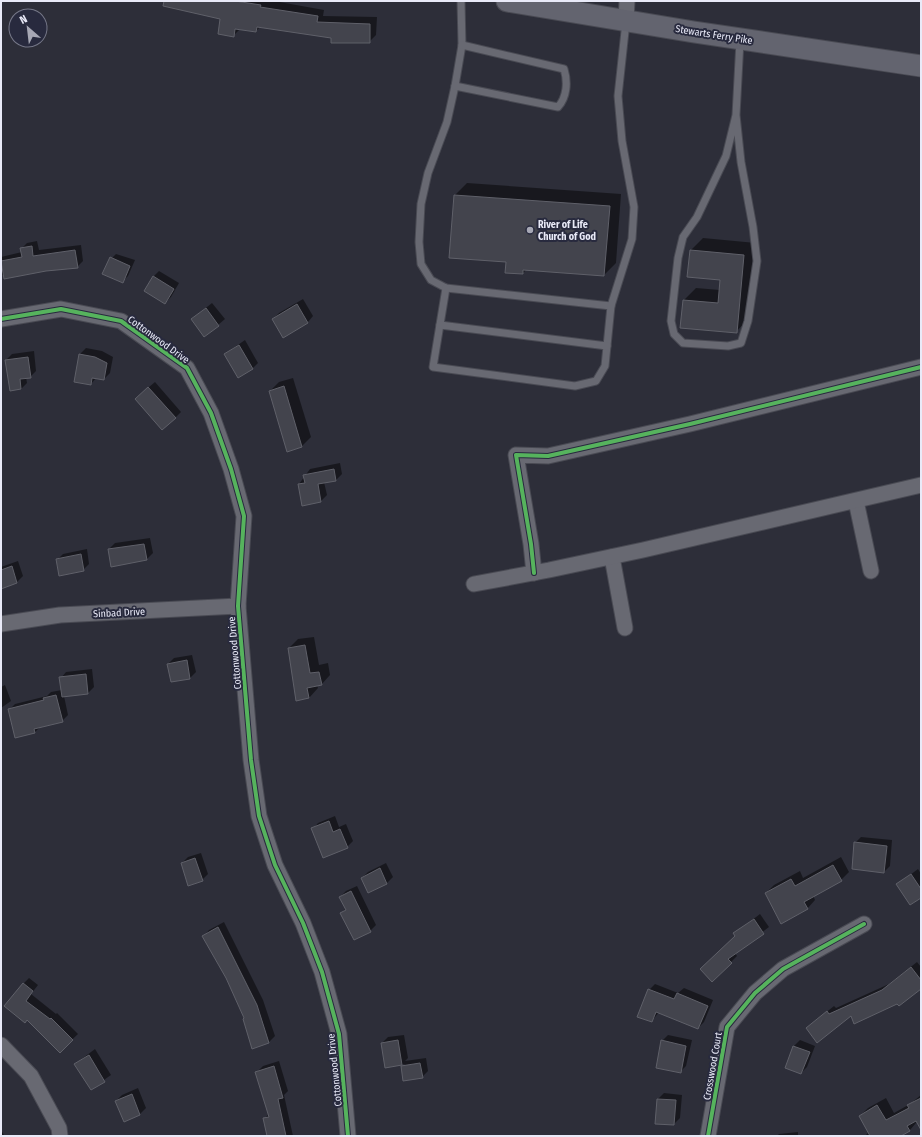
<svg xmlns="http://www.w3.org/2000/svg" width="922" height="1137" font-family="'Fira Sans Condensed',sans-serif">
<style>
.shadow{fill:#0007}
.building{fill:#43444d;stroke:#5f6069}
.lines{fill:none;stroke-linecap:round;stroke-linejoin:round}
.lane-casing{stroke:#494a53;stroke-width:9}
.street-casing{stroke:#494a53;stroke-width:17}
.secondary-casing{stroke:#494a53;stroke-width:23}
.lane{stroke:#686972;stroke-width:7}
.street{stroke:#686972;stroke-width:15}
.secondary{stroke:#63646f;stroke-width:21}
.cycleway-casing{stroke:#282a3e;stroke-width:6}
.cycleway{stroke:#56b35d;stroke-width:4}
.poi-dot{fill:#a7a8b5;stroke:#282a3e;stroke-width:1.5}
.labels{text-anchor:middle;stroke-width:4;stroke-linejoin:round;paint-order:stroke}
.street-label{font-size:10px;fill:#e9eaf8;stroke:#282a3e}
.poi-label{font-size:10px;font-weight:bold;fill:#e9eaf8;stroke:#282a3e;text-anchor:start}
</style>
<rect width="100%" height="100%" fill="#2d2e39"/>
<g class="shadow">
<path d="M166,1h108l50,9 -1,6 54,1 -1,18 -7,7 -108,-16 -5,5 -16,-2 -7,7 -12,-18z"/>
<path d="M467,183l154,11 -5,69 -12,12 -77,-6 -4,4 -16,-12 -52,-66z"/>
<path d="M703,238l53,5 -8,76 -12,13 -52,-32 12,-12 24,2 1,-11 -30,-29z"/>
<path d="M37,241l2,9 42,-5 2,16 -6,6 -76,8v-18l21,-5 -1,-3 6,-6z"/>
<path d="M116,254l19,6 -7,16 -6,6 -12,-22z"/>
<path d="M159,271l20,12 -8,14 -6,6 -12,-26z"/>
<path d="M303,299l10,17 -5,6 -35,-3 6,-6z"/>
<path d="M212,303l13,16 -20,17 -13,-17z"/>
<path d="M245,340l13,23 -6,6 -27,-15z"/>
<path d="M86,348l16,3 11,6 -3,16 -6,6 -8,-1 -5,6 -11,-30z"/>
<path d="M34,351l2,20 -6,6h-4l1,6 -6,6 -15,-29 6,-6z"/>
<path d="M293,378l18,59 -9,9 -32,-55 9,-9z"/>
<path d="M155,382l26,30 -6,6 -33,-25z"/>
<path d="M340,463l2,11 -6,6 -12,2 3,13 -6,6 -22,-17 11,-15z"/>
<path d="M150,538l3,15 -6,6 -38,-10 6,-6z"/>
<path d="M87,549l2,15 -6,6 -26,-10 6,-6z"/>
<path d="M18,561l5,15 -6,6 -16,6v-21z"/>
<path d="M314,637l5,28 9,-2 2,12 -9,10h-4l1,3 -9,10 -20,-50 9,-9z"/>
<path d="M192,655l4,17 -6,6 -22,-14 6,-6z"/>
<path d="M92,669l2,18 -6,6 -24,3 4,19 -6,6 -22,6 -5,5 -26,-22 6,-6 32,-8 4,-4 11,-2 -1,-12 5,-6z"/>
<path d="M5,685l6,16 -10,7v-21z"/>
<path d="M335,816l4,11 7,-3 7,17 -6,6 -34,-18 5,-6z"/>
<path d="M861,837l31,3 -2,26 -6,6 -29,-29z"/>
<path d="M201,853l7,21 -6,6 -20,-17 6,-6z"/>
<path d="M841,857l8,15 -8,8 -28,15 2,5 -8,9 -41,-16 8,-8 26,-14 3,7z"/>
<path d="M386,863l7,14 -6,6 -18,9 -7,-14 6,-6z"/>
<path d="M918,869l3,5v23l-23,-13z"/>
<path d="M357,886l19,39 -6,6 -16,8 -12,-26 4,-5 -6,-11 6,-6z"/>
<path d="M760,914l9,13 -34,26 2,3 -25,25 24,-45 -2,-2z"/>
<path d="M224,922l39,78 12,36 -6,6 -16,6 -13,-41 -13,-29 -23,-42 5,-6z"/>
<path d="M917,962l4,5v21l-24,15 -84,20 21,-17 2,2 53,-24z"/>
<path d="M29,978l9,7 -7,9 25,20 1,-1 21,21 -18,17 -33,-32 -4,-35z"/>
<path d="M655,984l23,9 6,-5 29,12 -9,22 -6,6 -39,-16 -7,9 -3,-31z"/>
<path d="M404,1035l4,23 -3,3 21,-3 2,13 -6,6 -20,-10 3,-3 -19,3 -4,-24 6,-6z"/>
<path d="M668,1035l24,5 -6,26 -6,6 -18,-31z"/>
<path d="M800,1040l15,6 -8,21 -6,6 -15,-6 8,-21z"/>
<path d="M95,1049l16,26 -20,14 -16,-25z"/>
<path d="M279,1061l9,30 -4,4 9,41h-25l-4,-17 5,-5 -12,-42 6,-6z"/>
<path d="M138,1088l8,20 -6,6 -15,7 -9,-20 6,-6z"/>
<path d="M664,1093l18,2 -2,23 -6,6 -16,-25z"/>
<path d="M921,1095v22l-11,13 -11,6h-34l4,-4 -9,-16 8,-8 18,-10 8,15 16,-9z"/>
<path d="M1,1130l3,5v1h-3z"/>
<path d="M798,1132v4h-21l2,-2z"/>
</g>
<g class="building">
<path d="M164,1h71l26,4 -1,2 58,9 -1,6 53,2v19h-39v-5l-74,-11 -1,5 -21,-3 -1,8 -16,-3 2,-15 -57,-13z"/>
<path d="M454,195l156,11 -6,70 -81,-6v4l-18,-1 1,-11 -57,-4z"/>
<path d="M32,246l1,10 42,-6 3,18 -32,3 -42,8 -3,-18 21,-4 -2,-9z"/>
<path d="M690,250l54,5 -7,78 -57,-5 3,-28 35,3 2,-23 -33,-3z"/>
<path d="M110,257l20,9 -7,17 -21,-9z"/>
<path d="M153,276l21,13 -9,15 -21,-13z"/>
<path d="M297,304l11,19 -25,15 -11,-19z"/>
<path d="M206,308l13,18 -15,11 -13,-18z"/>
<path d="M239,345l14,24 -15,9 -14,-24z"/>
<path d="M79,354l16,3 12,6 -3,17 -12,-2 -1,7 -17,-3z"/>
<path d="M28,357l3,21 -11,1 1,10 -11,2 -5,-31z"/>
<path d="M284,386l18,61 -15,5 -18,-61z"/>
<path d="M148,387l28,31 -14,12 -27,-31z"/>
<path d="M334,469l2,12 -18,3 3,18 -19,4 -4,-22 7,-1 -2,-8z"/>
<path d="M144,544l3,16 -36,7 -3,-18z"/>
<path d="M81,554l3,17 -25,5 -3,-17z"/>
<path d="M12,566l5,17 -16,6v-19z"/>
<path d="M305,645l5,28 9,-1 3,13 -15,3 2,10 -13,3 -8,-53z"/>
<path d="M187,660l3,19 -19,3 -4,-18z"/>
<path d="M86,674l2,20 -26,3 -3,-20z"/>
<path d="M56,695l7,27 -29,7 1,4 -20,5 -7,-29 36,-9 -1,-2z"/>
<path d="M329,821l4,11 7,-3 8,19 -25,10 -12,-30z"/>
<path d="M854,842l33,4 -3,27 -32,-4z"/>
<path d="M195,858l8,23 -15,5 -7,-23z"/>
<path d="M833,865l9,16 -38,21 4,7 -27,15 -16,-31 26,-14 4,7z"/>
<path d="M380,868l7,16 -19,9 -7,-15z"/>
<path d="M911,874l10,15v9l-11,7 -14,-21z"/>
<path d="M351,891l20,41 -17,8 -14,-27 6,-3 -7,-13z"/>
<path d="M754,919l10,15 -36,25 4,4 -20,19 -12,-13 35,-33 -2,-3z"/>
<path d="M218,927l39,78 12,38 -17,6 -9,-30 1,-1 -18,-40 -24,-42z"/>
<path d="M911,967l10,13v9l-22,17 -2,-2 -43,20 -3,-8 -34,27 -11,-15 21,-17 2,3 53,-24z"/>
<path d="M23,983l10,8 -7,10 24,18 1,-1 22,22 -13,13 -33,-33 -2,3 -21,-17z"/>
<path d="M648,989l26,10 3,-6 31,13 -10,23 -42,-17 -4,10 -15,-5z"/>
<path d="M398,1040l4,25 -17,3 -4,-25z"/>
<path d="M661,1040l25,6 -5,27 -25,-5z"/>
<path d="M793,1046l17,6 -9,22 -16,-6z"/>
<path d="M89,1055l16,27 -14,8 -17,-26z"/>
<path d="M420,1063l3,15 -20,3 -2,-15z"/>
<path d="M274,1066l9,32 -5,1 8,37h-19l-4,-18 6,-1 -14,-45z"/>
<path d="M132,1094l8,21 -16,7 -9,-21z"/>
<path d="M921,1098v32l-5,-9 -9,5 3,5 -9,5h-31l-11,-20 18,-11 9,15 23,-12 -2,-3z"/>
<path d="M657,1099l19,1 -2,25 -19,-1z"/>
</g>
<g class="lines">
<defs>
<g id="lane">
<path d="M461,1l1,44 -7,41 -8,36 -19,51 -7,31 -2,38 2,22 10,16 15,8 165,18"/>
<path d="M455,86l103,21c9,-10 10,-25 6,-38l-102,-24"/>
<path d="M736,115l5,47 12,65 4,34 -9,60 -7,22 -13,3 -45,-3 -9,-9 -3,-13 7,-63 5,-21 14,-20 29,-61 10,-41 4,-74"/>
<path d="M446,288l-13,79 142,19 21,-5 9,-15 6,-60 21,-67 2,-32 -12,-66 -4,-45 8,-74"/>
<path d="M440,325l167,21"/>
</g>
<g id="street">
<path d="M626,20l1,-19"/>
<path d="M1,319l60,-10 60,12 66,47 24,45 20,56 13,47 -6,90 13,154 8,56 16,49 28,58 19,49 17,62 9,102"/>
<path d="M856,501l15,70"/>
<path d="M612,557l13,71"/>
<path d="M534,573l-3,-29 -15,-89 32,1 142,-32 231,-57"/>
<path d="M474,584l75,-14 94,-20 278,-65"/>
<path d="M1,624l59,-9 178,-9"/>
<path d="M1,1045l30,31 28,52 1,8"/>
<path d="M708,1136l19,-109 28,-34 28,-24 81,-45"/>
</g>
<path id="secondary" d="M507,1l187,31 227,34"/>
</defs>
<use href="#lane" class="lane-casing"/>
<use href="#street" class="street-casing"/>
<use href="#secondary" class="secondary-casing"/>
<use href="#lane" class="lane"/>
<use href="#street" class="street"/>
<use href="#secondary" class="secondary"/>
<defs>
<g id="cycleway">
<path d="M1,319l60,-10 60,12 66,47 24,45 20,56 13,47 -6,90 13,154 8,56 16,49 28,58 19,49 17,62 9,102"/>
<path d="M534,573l-3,-29 -15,-89 32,1 142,-32 231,-57"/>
<path d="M708,1136l19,-109 28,-34 28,-24 81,-45"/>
</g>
</defs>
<use href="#cycleway" class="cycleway-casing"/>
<use href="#cycleway" class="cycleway"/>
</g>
<circle class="poi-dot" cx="530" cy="230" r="4"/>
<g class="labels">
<g class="street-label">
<text transform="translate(714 34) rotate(9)" y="4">Stewarts Ferry Pike</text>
<text transform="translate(159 339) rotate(36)" y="4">Cottonwood Drive</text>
<text transform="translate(119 612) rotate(-3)" y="4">Sinbad Drive</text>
<text transform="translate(234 653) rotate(-95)" y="4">Cottonwood Drive</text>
<text transform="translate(712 1066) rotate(-80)" y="4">Crosswood Court</text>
<text transform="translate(334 1070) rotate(-96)" y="4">Cottonwood Drive</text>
</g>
<g class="poi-label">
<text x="538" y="228">River of Life<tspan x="538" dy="12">Church of God</tspan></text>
</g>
</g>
<rect width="922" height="1137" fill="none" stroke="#e9eaf8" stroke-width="4"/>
<g transform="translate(28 28) rotate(332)"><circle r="19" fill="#282a3e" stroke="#757788"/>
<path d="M0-3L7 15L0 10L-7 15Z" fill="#a7a8b5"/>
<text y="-6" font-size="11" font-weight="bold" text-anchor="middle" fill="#e9eaf8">N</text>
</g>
</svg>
